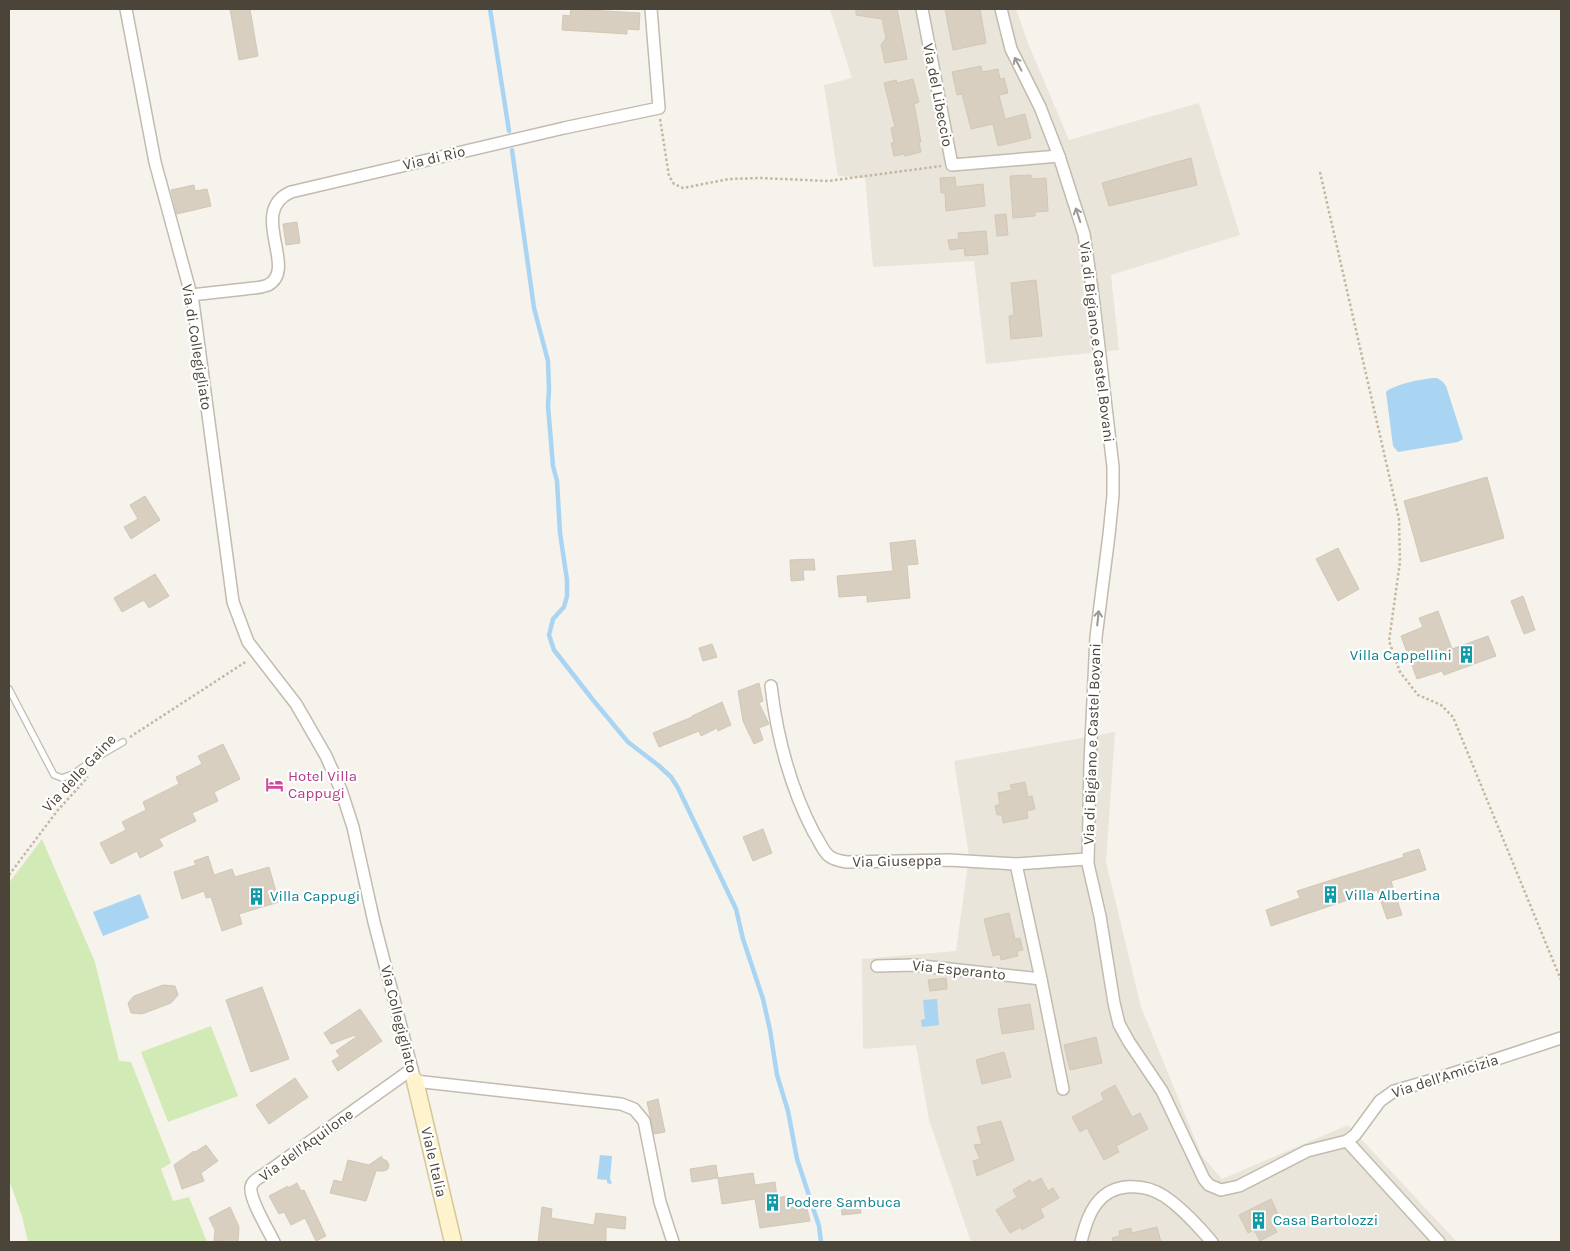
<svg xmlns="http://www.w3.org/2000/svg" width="1570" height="1251" font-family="Karla,sans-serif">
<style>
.residential{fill:#eae5da}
.green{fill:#d2eab5}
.water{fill:#a9d4f2}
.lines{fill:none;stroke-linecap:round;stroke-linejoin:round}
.stream{stroke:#a9d4f2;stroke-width:4.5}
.building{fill:#d8cfc1;stroke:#d3c7b4}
.lane-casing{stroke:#c2bbae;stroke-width:8}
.street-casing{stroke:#c2bbae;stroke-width:14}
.secondary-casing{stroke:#d6c79b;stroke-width:19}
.path{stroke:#c4b79f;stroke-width:2.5;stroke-dasharray:2.5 2.5;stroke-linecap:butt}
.lane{stroke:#fff;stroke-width:5.5}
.street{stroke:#fff;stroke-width:11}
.secondary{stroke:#fff3cd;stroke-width:16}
.oneway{stroke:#9c9892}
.labels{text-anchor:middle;stroke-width:4.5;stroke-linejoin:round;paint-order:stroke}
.street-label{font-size:15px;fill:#4b4439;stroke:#fff}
.culture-label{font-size:15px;fill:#0d838f;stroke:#fff;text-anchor:start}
.hotel-label{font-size:15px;fill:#b23c85;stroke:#fff;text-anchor:start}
</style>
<rect width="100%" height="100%" fill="#f6f3ec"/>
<g class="residential">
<path d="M830,9h186l12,34 41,97 130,-37 41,132 -129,40 8,75 -133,14 -12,-103 -101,6 -8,-89 -27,-2 -14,-91 28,-7z"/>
<path d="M1115,732l-9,130 35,145 61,149 20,23 126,-54 109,117h-486l-42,-122 -13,-75 -53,4 -1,-90 94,-8 13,-95 -15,-95z"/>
</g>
<g class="green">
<path d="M42,839l53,123 24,99 12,1 40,101 -10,6 12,32 16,-4 18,45h-179l-6,-26 -13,-36v-287l1,-2 -1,-8z"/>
<path d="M211,1026l27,70 -70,26 -27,-70z"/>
</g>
<g class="water">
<path d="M1437,378l6,4 3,4 17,53 -5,3 -60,10 -5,-6 -7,-54c8,-8 40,-14 51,-14z"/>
<path d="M140,894l9,24 -46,18 -10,-24z"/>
<path d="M937,999l2,26 -17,2 -1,-7 4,-1 -2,-19z"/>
<path d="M600,1155l12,1 -2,23 2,4 -2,1 -3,-1v-3l-10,-1z"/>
</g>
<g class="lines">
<g class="stream">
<path d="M490,9l19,122"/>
<path d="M512,150l22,158 14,53 1,28 -1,17 5,60 4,15 3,52 7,47v16l-3,11 -11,12 -4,16 5,15 39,50 35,42 30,23 13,12 7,11 58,121 7,30 20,60 7,31 7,45 11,36 9,48 22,67 2,16"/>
</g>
</g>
<g class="building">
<path d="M230,9h20l8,47 -19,4z"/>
<path d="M571,9l69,4 -1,17 -12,-1v5l-65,-4 1,-15 7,1z"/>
<path d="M856,9h41l10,50 -22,4 -4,-18 5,-7 -4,-19 -26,-4z"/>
<path d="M945,9h35l6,34 -33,7z"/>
<path d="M981,66l1,6 16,-3 2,10 4,-1 4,15 -9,2 6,24 20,-5 6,24 -33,8 -5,-22 -22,5 -9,-35 -5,1 -5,-23z"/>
<path d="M913,79l6,23 -5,2 7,38h-2l2,10 -16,4 -1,-2 -10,2 -3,-13h3l-3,-15 4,-1 -11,-44 12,-3 1,3z"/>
<path d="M1191,158l6,27 -88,21 -7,-23z"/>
<path d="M1031,175v4l15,-1 2,33 -13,1v4l-22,2 -3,-42z"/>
<path d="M955,177l1,10 27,-3 2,22 -39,5 -1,-18h-4l-1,-15z"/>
<path d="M194,185l1,6 12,-2 4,17 -34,8 -6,-24z"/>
<path d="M1006,214l2,21 -11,1 -2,-21z"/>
<path d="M297,222l3,21 -14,2 -3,-21z"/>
<path d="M986,231l2,23 -23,2 -1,-8 -14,2 -2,-10 11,-1 -1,-6z"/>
<path d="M1036,280l6,56 -31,3 -2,-23 5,-1 -3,-32z"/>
<path d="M1487,477l17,61 -83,24 -17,-61z"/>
<path d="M145,496l15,24 -29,19 -7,-12 14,-8 -8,-14z"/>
<path d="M915,540l3,24 -11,1 3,33 -43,4v-7l-28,2 -2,-21 56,-5 -3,-28z"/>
<path d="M1338,548l21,41 -21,12 -22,-42z"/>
<path d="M814,559l1,11h-12l1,10 -13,1 -1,-21z"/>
<path d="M155,574l14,22 -20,12 -5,-8 -22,12 -8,-14z"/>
<path d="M1523,596l12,34 -11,4 -13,-33z"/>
<path d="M1438,611l14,38 36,-13 8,20 -52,19 -2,-4 -25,8 -16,-43 22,-9 -4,-9z"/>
<path d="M712,644l5,13 -14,4 -4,-13z"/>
<path d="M759,683l4,18 -4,2 10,21 -10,4 4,12 -9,4 -11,-23 -5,-30z"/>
<path d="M722,702l9,23 -13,6 -1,-3 -16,8 -2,-5 -40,16 -6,-14 39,-16v-1z"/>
<path d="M223,744l17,35 -26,13 4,9 -26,12 4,8 -37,18 4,7 -23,12 -3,-7 -26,13 -11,-21 26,-13 -4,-8 24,-12 -3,-8 36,-18 -3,-7 26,-13 -4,-8z"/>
<path d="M1025,782l3,15 4,-1 3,13 -8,2 1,7 -25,5 -1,-8h-5l-2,-9 5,-2 -2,-11 14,-3 -2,-5z"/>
<path d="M763,829l9,24 -19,8 -10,-24z"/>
<path d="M1419,849l7,21 -35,11 11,34 -15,4 -10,-29 -106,36 -5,-16 34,-12 -3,-7 107,-34 -1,-3z"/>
<path d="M208,856l6,19 18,-6 3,8 34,-10 10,35 -40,12 3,10 -20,7 -11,-34 -5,1 -2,-7 -22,8 -8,-27 22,-7 -2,-4z"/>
<path d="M1009,913l6,26 5,-1 3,12 -6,1 1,5 -17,4 -1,-6 -7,2 -9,-37z"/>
<path d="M946,978l1,11 -17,2 -2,-11z"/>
<path d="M163,985l12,1 3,9 -7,8 -29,11 -11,-1 -3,-10 6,-7z"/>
<path d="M262,987l27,72 -38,13 -25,-72z"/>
<path d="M1030,1004l4,25 -32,5 -4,-25z"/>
<path d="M360,1009l22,32 -44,30 -6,-10 8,-5 -4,-5 20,-14 -1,-2 -24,9 -7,-11z"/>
<path d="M1096,1037l6,26 -32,7 -6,-25z"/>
<path d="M1004,1052l7,25 -29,7 -6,-24z"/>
<path d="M295,1078l13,19 -39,27 -13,-19z"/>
<path d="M1115,1085l17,32 8,-4 8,16 -32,17 3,6 -15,8 -17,-32 -7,4 -8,-15 32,-17 -3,-7z"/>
<path d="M658,1099l7,33 -11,2 -7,-32z"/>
<path d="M1001,1121l13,39 -37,16 -4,-15 7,-2 -6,-14 8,-1 -5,-17z"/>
<path d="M206,1145l12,16 -17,12 3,8 -22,8 -8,-24 20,-14 1,1z"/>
<path d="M382,1156l-1,2 6,3 2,4 -1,4 -4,2h-8l-10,30 -36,-8 4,-13 8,2 6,-22 21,5z"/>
<path d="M716,1165l2,13 -26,4 -2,-13z"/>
<path d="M753,1173l2,12 20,-3 2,16 10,-2 2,12 17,-4 4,17 -50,7 -5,-29 -33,5 -4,-26z"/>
<path d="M1041,1178l7,13 5,-3 6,10 -19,11 4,8 -22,13 -1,-3 -11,6 -14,-23 21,-13 -4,-7 17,-10 2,3z"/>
<path d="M297,1183l4,8 3,-1 22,46 -10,5 -11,-23 -14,7 -7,-13 -5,2 -10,-18 19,-10v2z"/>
<path d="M1271,1199l9,19 -9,4 6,10 -17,9 -6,-11 -6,3 -9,-18z"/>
<path d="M860,1201l1,12 -19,2 -1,-11z"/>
<path d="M230,1207l9,20 -1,15 -24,-1 1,-11 -6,-12z"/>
<path d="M542,1207l10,2 -1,9 43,7 2,-12 30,4 -1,12 -19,-2v15h-68z"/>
<path d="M1157,1227l4,15h-48l-1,-4 8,-2 -1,-5 12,-3 1,5z"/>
</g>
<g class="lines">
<defs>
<path id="lane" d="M9,689l45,86 8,3 11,-4 26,-18 24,-14"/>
<g id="street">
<path d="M126,9l29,153 38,140 40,300 15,40 48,62 30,52 15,34 12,37 21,95 41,159 206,23 13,5 10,12 16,81 13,40"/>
<path d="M922,9l30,156 107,-9"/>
<path d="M1001,9l10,40 29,58 19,49 25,78 9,62 20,171v28l-4,40 -13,102 -6,126 -2,101 12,52 14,87 5,21 10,18 33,49 42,88 5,6 12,5 18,-4 68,-35 40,-10 8,-6 25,-34 14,-10 45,-13 122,-40"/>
<path d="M191,295c18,-2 36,-4 54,-6 7,-1 16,-1 23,-4 31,-16 -21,-74 23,-93l273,-64 95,-20 -8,-99"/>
<path d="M771,686c6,51 19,101 43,147 5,7 8,17 15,23 5,4 11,5 18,6l102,-2 67,4 71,-5"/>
<path d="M877,966l36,-1 128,14 -25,-115"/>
<path d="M1041,979l22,110"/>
<path d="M1347,1141l92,101"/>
<path d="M274,1242c-5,-11 -25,-43 -23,-55 1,-5 7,-9 11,-11l150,-107"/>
<path d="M1081,1242c3,-13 7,-28 16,-39 16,-21 47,-20 67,-7 18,12 34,30 48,46"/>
</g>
<path id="secondary" d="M415,1081l38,161"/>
</defs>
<use href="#lane" class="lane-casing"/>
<use href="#street" class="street-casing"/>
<use href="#secondary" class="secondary-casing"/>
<g class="path">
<path d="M660,119l9,57 5,8 9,4 46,-9 31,-1 68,3 113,-15"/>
<path d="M1320,172l79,347 1,43 -11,79 11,31 18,23 23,10 12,12 108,263"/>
<path d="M130,737l117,-76"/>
<path d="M9,875l49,-65 30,-33"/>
</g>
<use href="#lane" class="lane"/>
<use href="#street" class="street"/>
<use href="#secondary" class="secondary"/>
</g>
<defs><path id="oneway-shaft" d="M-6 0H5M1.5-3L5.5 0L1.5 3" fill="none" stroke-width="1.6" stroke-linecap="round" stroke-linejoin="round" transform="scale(1.25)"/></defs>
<g class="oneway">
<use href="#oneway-shaft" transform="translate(1018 64) rotate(-118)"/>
<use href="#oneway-shaft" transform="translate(1078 215) rotate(-108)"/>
<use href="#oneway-shaft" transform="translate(1098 618) rotate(-84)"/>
</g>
<defs>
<symbol id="building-bare" viewBox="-9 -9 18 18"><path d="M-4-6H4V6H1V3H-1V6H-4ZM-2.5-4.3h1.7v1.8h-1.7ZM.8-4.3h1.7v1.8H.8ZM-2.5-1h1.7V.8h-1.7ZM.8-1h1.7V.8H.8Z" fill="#0f9aa8" stroke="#fff" stroke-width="2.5" paint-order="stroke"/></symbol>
<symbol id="hotel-bare" viewBox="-9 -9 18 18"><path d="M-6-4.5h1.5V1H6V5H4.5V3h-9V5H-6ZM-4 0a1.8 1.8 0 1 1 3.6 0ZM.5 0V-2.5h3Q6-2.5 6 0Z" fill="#d1479c" stroke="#fff" stroke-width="2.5" paint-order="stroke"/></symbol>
</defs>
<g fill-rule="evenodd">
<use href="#building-bare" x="1454" y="642" width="25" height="25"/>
<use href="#hotel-bare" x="262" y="772" width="25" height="25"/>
<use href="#building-bare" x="1318" y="882" width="25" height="25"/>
<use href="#building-bare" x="244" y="884" width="25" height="25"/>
<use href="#building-bare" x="760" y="1190" width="25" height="25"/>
<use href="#building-bare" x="1246" y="1208" width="25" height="25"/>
</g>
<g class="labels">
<g class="street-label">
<text transform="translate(938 95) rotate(79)" y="5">Via del Libeccio</text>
<text transform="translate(434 158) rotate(-13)" y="5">Via di Rio</text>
<text transform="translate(1097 342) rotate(83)" y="5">Via di Bigiano e Castel Bovani</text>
<text transform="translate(197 347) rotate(81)" y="5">Via di Collegigliato</text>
<text transform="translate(1092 744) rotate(-88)" y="5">Via di Bigiano e Castel Bovani</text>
<text transform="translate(79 773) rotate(-47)" y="5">Via delle Gaine</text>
<text transform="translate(897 861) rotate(-1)" y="5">Via Giuseppa</text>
<text transform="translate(959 970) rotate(6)" y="5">Via Esperanto</text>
<text transform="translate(399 1019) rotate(76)" y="5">Via Collegigliato</text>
<text transform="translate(1445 1076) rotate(-18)" y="5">Via dell'Amicizia</text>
<text transform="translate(306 1145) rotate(-36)" y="5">Via dell'Aquilone</text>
<text transform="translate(434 1162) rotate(77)" y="5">Viale Italia</text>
</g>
<g class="culture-label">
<text x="1452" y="660" text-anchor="end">Villa Cappellini</text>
<text x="1345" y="900">Villa Albertina</text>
<text x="270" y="901">Villa Cappugi</text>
<text x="786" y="1207">Podere Sambuca</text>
<text x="1273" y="1225">Casa Bartolozzi</text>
</g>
<g class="hotel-label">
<text x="288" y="781">Hotel Villa<tspan x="288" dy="17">Cappugi</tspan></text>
</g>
</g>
<rect width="1570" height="1251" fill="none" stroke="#4b4439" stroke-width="20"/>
</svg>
